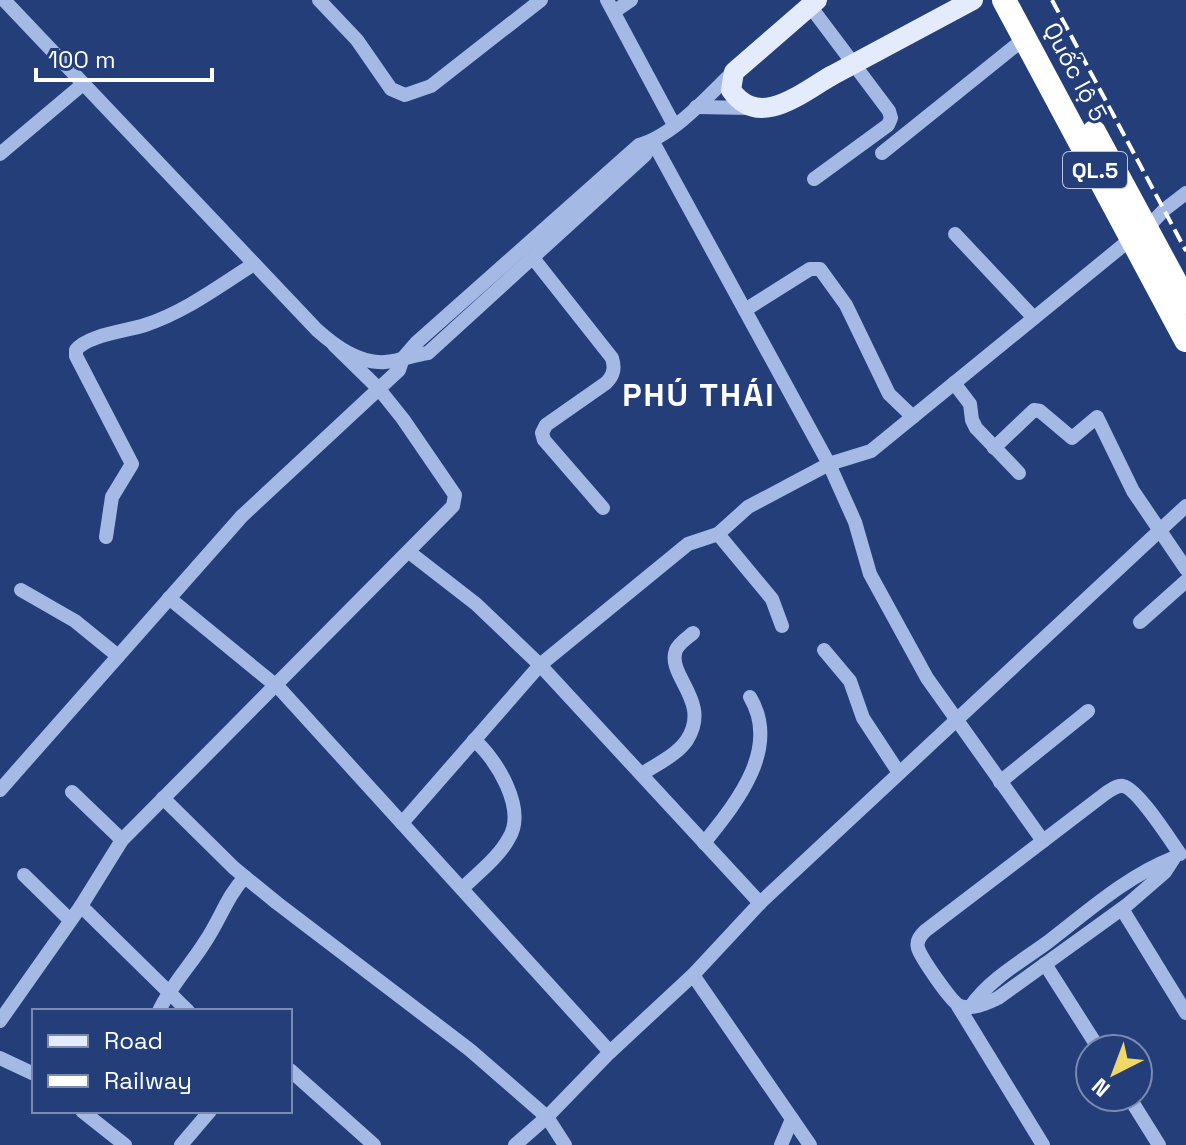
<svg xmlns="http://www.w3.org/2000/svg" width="1186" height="1145" font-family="'Space Grotesk',sans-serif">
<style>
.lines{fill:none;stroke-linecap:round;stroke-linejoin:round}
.minor{stroke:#a4bae4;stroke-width:14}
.major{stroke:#e4ebfc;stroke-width:20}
.highway{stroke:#fff;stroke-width:24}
.rail{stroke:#fff;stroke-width:4;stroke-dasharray:14 6;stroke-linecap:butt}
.major-bridge{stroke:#e4ebfc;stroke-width:20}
.labels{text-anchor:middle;stroke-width:6;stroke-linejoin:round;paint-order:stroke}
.shield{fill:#233e78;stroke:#bdc5d6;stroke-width:2}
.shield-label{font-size:22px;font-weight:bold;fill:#fff}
.street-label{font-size:24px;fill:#fff;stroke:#233e78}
.district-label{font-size:32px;font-weight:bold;letter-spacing:2px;fill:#fff;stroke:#233e78}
</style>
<rect width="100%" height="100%" fill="#233e78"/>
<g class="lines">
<g class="minor">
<path d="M4,0l313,330c18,16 42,34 68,32 14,-1 29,-7 43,-9l217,-198 8,-13"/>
<path d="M319,0l38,40 34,49 14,6 26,-9 110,-86"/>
<path d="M607,0l67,125"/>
<path d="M810,6l79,105 2,7 -3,7 -74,54"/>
<path d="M615,11l16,-11"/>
<path d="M696,107l55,1"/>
<path d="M653,142l176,322 26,58 15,52 57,104 116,163"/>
<path d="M882,153l143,-115"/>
<path d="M0,154l83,-70"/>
<path d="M1146,229l18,-19 22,-17"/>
<path d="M955,234l79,84"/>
<path d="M533,258l79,100c3,10 2,17 -6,25l-60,42 -4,8 2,7 59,68"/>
<path d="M745,310l65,-41h10l26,36 43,89 24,23"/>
<path d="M954,383l16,21 2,16 4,8 43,45"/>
<path d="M994,448l40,-38 6,1 32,27 25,-21 36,74 53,78"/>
<path d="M718,534l54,65 10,27"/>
<path d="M106,537l6,-40 20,-33 -56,-108v-6c11,-15 51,-19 69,-25 40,-13 74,-39 109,-61"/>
<path d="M409,552l67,52 64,61 220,238"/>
<path d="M21,590l54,31 43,35"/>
<path d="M169,598l111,91 330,363"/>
<path d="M1140,622l46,-41"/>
<path d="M824,650l26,31 13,37 36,55"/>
<path d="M642,774c15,-10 35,-19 45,-34 25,-39 -21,-64 -11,-90 3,-7 11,-12 17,-17"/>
<path d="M1000,782l88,-71"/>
<path d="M0,790l242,-274 157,-146 4,-12 13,-15 223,-198c34,-9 69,-49 94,-73"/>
<path d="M72,792l50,48"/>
<path d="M163,798l71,70 43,35 193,147 77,67 63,-65 83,-77 67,-72 426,-397"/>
<path d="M402,823l138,-158 148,-121 30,-10 30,-27 81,-43 42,-13 261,-213"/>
<path d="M704,843c32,-40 77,-94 46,-146"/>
<path d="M1174,858l-9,14 -38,33 -129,93c-11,5 -25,12 -38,8 -8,-3 -39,-48 -42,-58 -2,-7 2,-12 7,-17l181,-138c5,-3 11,-8 17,-7 15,3 47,54 57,68"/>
<path d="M24,875l46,45"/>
<path d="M463,888c15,-15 36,-31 46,-50 18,-29 -13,-80 -35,-98"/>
<path d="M81,906l107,105"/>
<path d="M1122,909l64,104"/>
<path d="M1045,964l54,85"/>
<path d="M693,975l117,170"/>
<path d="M958,1006l85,139"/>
<path d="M971,1006c19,-27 51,-45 77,-64 39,-30 79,-66 125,-84"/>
<path d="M159,1011c12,-26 31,-45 46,-69 15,-22 22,-46 40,-65"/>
<path d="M0,1021l81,-115 41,-66 331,-334 2,-11 -52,-76 -24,-30 -45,-44"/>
<path d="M0,1058l34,16"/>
<path d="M290,1070l84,75"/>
<path d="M1129,1097l30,48"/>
<path d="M82,1111l43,34"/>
<path d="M181,1145l29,-34"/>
<path d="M515,1145l32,-28 18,28"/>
<path d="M781,1145l11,-26"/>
</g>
<path class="major" d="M817,0l-83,72 -3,18c28,40 70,3 100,-14"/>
<g class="highway">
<path d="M1004,0l182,340"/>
<path d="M1094,132l92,170"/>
</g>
<path class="rail" d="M1052,0l134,251"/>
<path class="major-bridge" d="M831,76l142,-76"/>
</g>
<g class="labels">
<rect class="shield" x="1063" y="152" width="64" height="36" rx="6"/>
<g class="shield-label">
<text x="1095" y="178">QL.5</text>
</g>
<g class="street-label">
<text transform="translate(1075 72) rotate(62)" y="8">Quốc lộ 5</text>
</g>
<g class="district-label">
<text x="699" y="406">PHÚ THÁI</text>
</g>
</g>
<rect x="32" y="1009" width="260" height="104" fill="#233e78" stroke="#7b8bae" stroke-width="2"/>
<rect x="48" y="1035" width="40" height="12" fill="#e4ebfc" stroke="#7b8bae" stroke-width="2"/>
<text x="104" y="1049" font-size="24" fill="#ffffff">Road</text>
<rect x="48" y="1075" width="40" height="12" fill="#ffffff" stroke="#7b8bae" stroke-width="2"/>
<text x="104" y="1089" font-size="24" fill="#ffffff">Railway</text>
<g transform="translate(1114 1073) rotate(222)"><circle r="38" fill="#233e78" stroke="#7b8bae" stroke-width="2"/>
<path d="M0-6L14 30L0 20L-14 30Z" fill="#efd868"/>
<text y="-12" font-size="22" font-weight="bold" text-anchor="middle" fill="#ffffff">N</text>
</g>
<path d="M36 68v12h176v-12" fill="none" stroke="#ffffff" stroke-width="4"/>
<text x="48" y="68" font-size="24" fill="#ffffff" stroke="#233e78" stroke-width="6" paint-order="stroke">100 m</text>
</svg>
